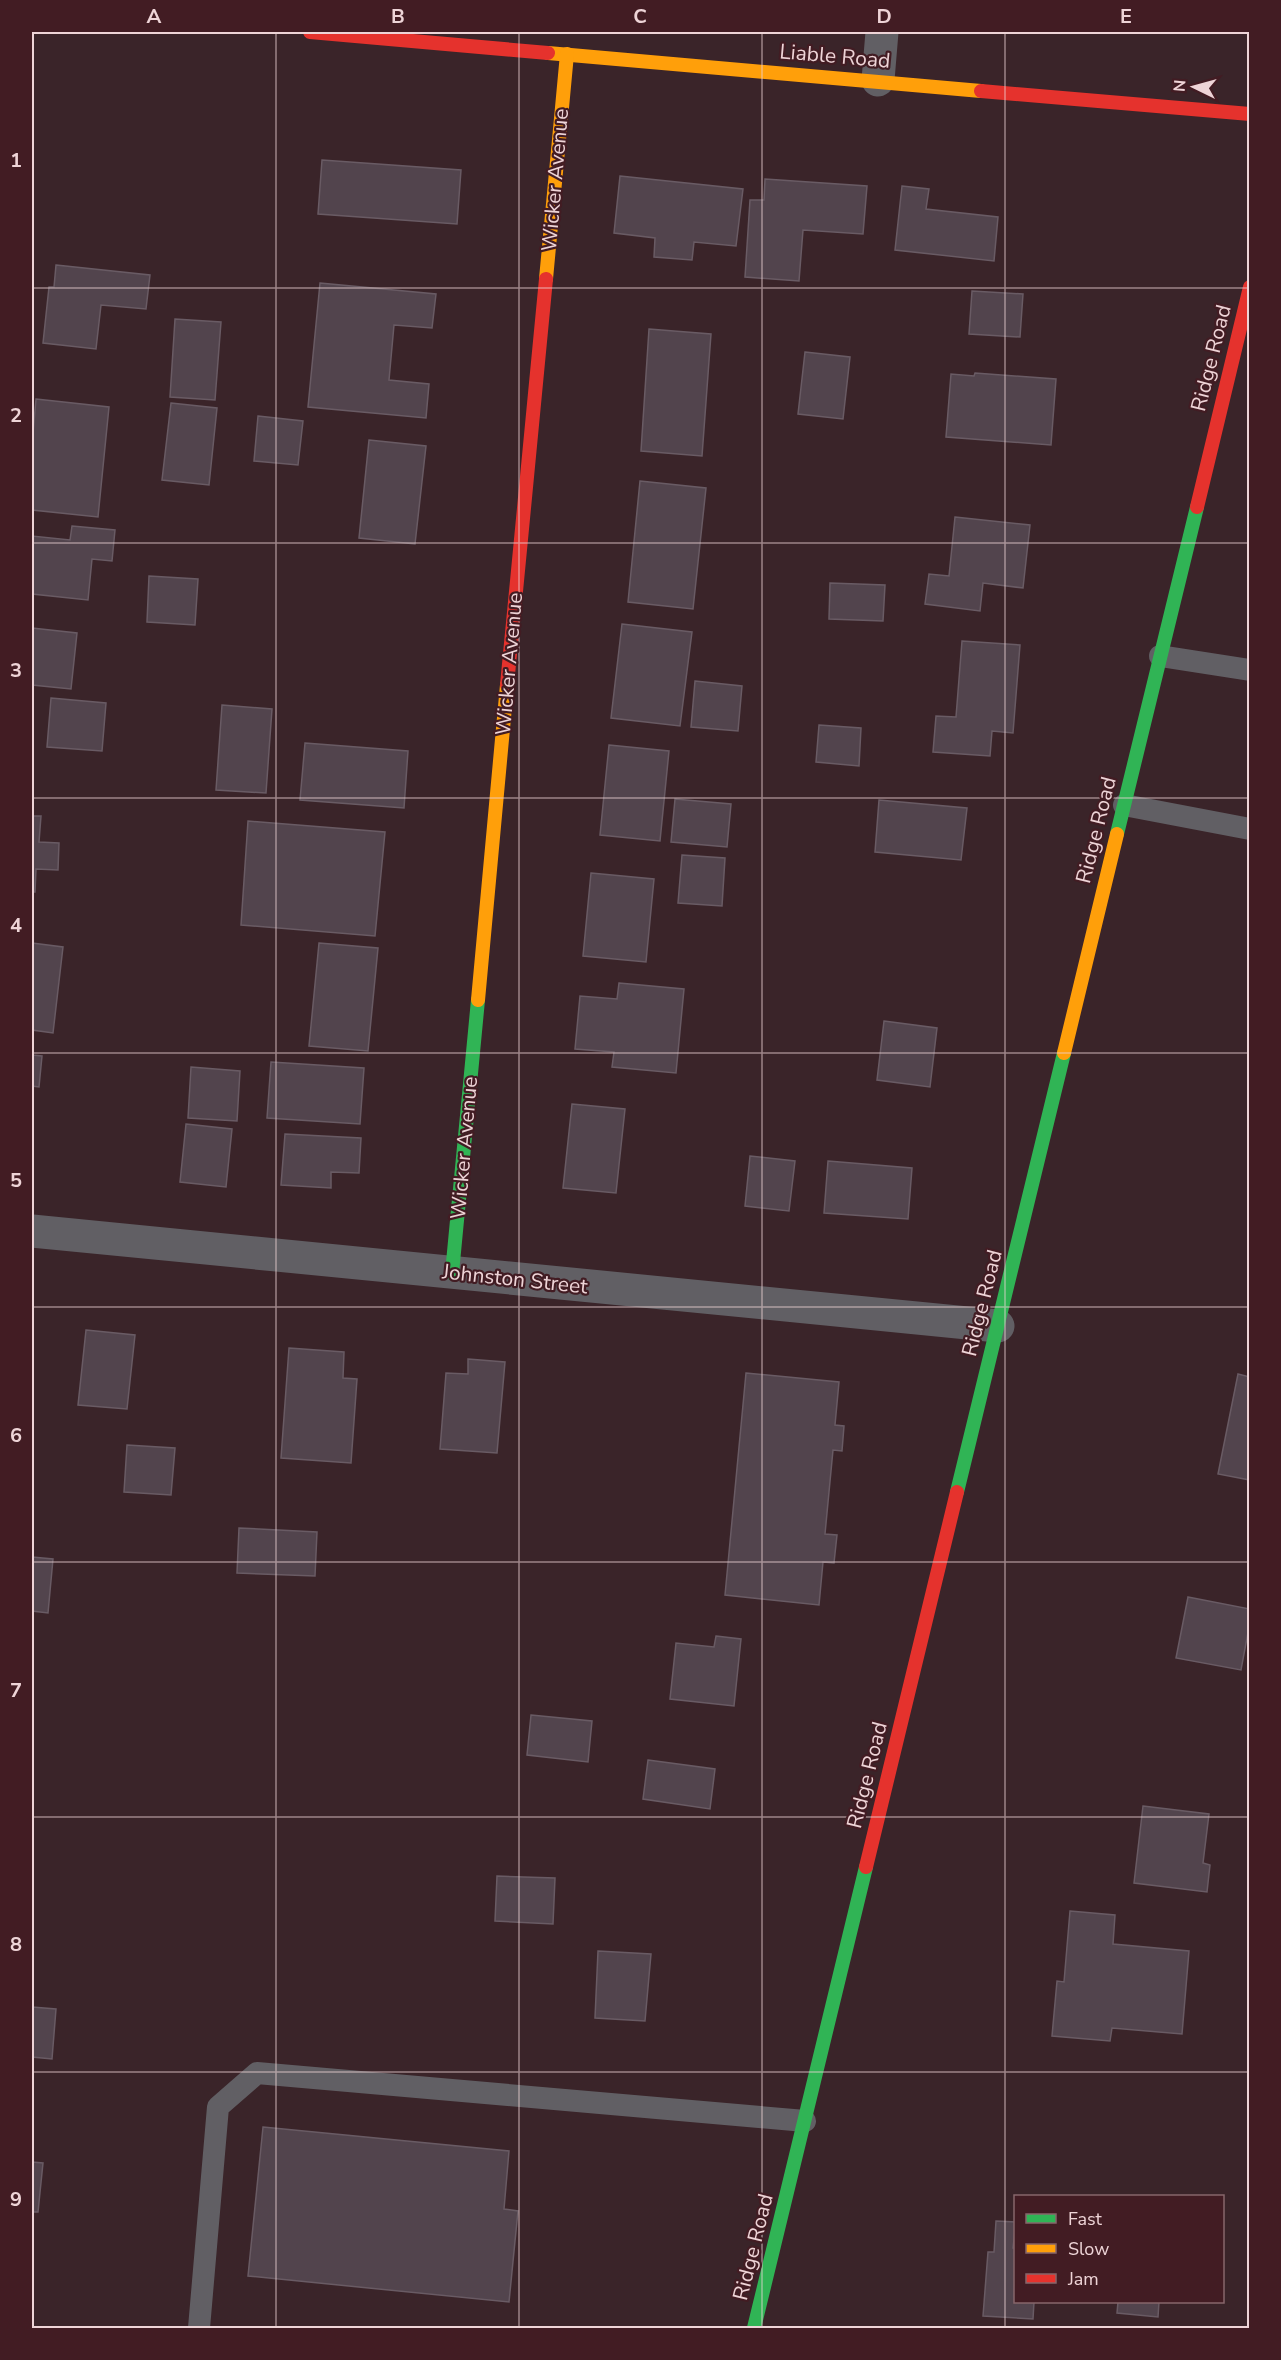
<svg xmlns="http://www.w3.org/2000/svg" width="1281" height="2360" font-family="'Nunito Sans',sans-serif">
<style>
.building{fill:#52444d;stroke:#695b64;stroke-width:1.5}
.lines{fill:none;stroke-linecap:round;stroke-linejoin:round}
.lane{stroke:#615f64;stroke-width:22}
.street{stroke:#615f64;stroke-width:33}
.fast{stroke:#30b455;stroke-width:14}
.slow{stroke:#ff9f0a;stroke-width:14}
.jam{stroke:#e5322d;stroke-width:14}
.grid{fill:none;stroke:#eed4d7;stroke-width:1.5;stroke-opacity:0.55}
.labels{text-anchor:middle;stroke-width:4.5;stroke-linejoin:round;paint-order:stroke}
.street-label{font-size:21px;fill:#eed4d7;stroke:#421c23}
.neatline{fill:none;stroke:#eed4d7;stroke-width:2}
.grid-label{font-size:20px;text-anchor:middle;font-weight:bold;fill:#eed4d7}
</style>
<rect width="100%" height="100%" fill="#3a2429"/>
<g class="building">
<path d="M322,160l139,10 -4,54 -139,-10z"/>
<path d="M620,176l123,13 -7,57 -42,-4 -2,18 -38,-3 1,-19 -41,-5z"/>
<path d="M765,179l102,7 -4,48 -60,-4 -4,51 -54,-4 5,-77h14z"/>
<path d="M902,186l27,3 -3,20 72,8 -4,44 -99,-11z"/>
<path d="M56,265l94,10 -4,34 -45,-4 -5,44 -53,-6 6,-56h5z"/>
<path d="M320,283l116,11 -4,34 -38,-3 -5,55 40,4 -3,34 -118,-11z"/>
<path d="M972,291l51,3 -3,43 -51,-3z"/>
<path d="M175,319l46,3 -6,78 -45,-3z"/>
<path d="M649,329l62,5 -9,122 -61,-5z"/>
<path d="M805,352l45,5 -7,62 -45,-5z"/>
<path d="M975,373l81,6 -5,66 -105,-8 5,-63 23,2z"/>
<path d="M36,399l73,8 -11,110 -66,-7v-66z"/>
<path d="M171,403l46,5 -8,77 -47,-5z"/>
<path d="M258,416l45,5 -5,44 -44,-4z"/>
<path d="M369,440l57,6 -11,98 -56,-6z"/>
<path d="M640,481l66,7 -13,121 -65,-7z"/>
<path d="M955,517l75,8 -7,63 -40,-5 -3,28 -55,-7 4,-30 20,2z"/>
<path d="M72,526l43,4 -3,31 -20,-2 -4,41 -56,-6v-58l38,4z"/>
<path d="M149,576l49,3 -3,46 -48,-3z"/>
<path d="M830,583l55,2 -2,36 -54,-2z"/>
<path d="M622,624l70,8 -12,94 -69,-8z"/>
<path d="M32,628l45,5 -6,56 -39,-4z"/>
<path d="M962,641l58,4 -7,88 -21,-2 -2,25 -57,-4 3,-36 20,1z"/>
<path d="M695,681l47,5 -4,45 -47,-4z"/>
<path d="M51,698l55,5 -4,48 -55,-4z"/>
<path d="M222,705l50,4 -6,84 -50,-3z"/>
<path d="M819,725l42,3 -2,38 -43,-4z"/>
<path d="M305,743l103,8 -4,57 -104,-8z"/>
<path d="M609,745l60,6 -9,90 -60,-6z"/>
<path d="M675,799l56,5 -4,43 -56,-5z"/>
<path d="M879,800l88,8 -6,52 -86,-8z"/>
<path d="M32,816h9l-2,26 20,1 -1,27 -22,-1 -1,23h-3z"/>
<path d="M248,821l137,11 -10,104 -134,-11z"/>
<path d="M682,855l43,3 -3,48 -44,-3z"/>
<path d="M591,873l63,6 -8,83 -63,-6z"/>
<path d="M32,943l31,4 -10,86 -21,-3z"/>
<path d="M319,943l59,5 -10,103 -59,-5z"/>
<path d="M619,983l65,6 -8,84 -64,-6 2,-15 -39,-3 5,-53 37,3z"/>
<path d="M884,1021l53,7 -7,59 -53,-7z"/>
<path d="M32,1055l10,1 -3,31 -7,-1z"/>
<path d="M271,1062l93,6 -4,56 -93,-6z"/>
<path d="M191,1067l49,4 -3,50 -49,-3z"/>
<path d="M572,1104l53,5 -9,84 -53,-5z"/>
<path d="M186,1124l46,5 -6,58 -46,-5z"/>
<path d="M285,1134l76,4 -2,35 -28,-1v16l-50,-3z"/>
<path d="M750,1156l45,5 -6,50 -44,-5z"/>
<path d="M828,1161l84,7 -4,51 -84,-6z"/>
<path d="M86,1330l49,5 -8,74 -49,-4z"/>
<path d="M289,1348l55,4 -1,26 14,1 -6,84 -70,-5z"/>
<path d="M468,1359l37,3 -8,91 -57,-4 6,-76 22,1z"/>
<path d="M746,1373l93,9 -4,43 9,1 -2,25 -9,-1 -8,84 12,1 -3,28 -11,-1 -4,43 -94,-10z"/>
<path d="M1238,1374l12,3v103l-32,-6z"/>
<path d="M127,1445l48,3 -4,47 -47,-3z"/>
<path d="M239,1528l78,4 -2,44 -78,-3z"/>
<path d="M32,1557l21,2 -5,54 -16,-2z"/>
<path d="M1188,1597l62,12v13l-9,48 -65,-12z"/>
<path d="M716,1636l25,3 -7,67 -64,-7 6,-56 38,4z"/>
<path d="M531,1715l61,6 -4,41 -61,-7z"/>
<path d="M648,1760l67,9 -5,40 -67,-10z"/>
<path d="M1143,1806l66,8 -6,49 7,2 -3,27 -73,-9z"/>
<path d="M497,1876l58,2 -2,46 -58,-3z"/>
<path d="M1070,1911l45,4 -2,29 76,7 -7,83 -70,-6 -2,13 -58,-5 5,-55 7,1z"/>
<path d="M598,1951l53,3 -6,67 -50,-3z"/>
<path d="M32,2007l24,2 -4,50 -20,-2z"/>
<path d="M263,2127l246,24 -5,58 14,2 -9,91 -261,-26z"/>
<path d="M32,2162l11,1 -5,49h-6z"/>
<path d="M996,2221l20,1 -3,26h3v54h18l-1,17 -50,-3 5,-64h6z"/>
<path d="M1118,2302h41l-1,15 -41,-4z"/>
</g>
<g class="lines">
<g class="lane">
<path d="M1160,656l90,14"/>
<path d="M1124,805l126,24"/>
<path d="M199,2328l19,-221 39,-34 548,48"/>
</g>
<g class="street">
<path d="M878,80l4,-48"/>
<path d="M32,1231l966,95"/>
</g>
<g class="fast">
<path d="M1117,834l80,-327"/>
<path d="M452,1273l26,-273"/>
<path d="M957,1492l107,-439"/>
<path d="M754,2328l112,-461"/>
</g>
<g class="slow">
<path d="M548,53l433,38"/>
<path d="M546,279l21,-225"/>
<path d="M478,1000l29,-315"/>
<path d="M1064,1053l53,-219"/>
</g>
<g class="jam">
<path d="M310,32l238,21"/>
<path d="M981,91l269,23"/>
<path d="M1197,507l53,-220"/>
<path d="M507,685l39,-406"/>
<path d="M866,1867l91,-375"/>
</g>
</g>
<path class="grid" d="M276,32v2296M519,32v2296M762,32v2296M1005,32v2296M32,288h1218M32,543h1218M32,798h1218M32,1053h1218M32,1307h1218M32,1562h1218M32,1817h1218M32,2072h1218"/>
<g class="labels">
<g class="street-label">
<text transform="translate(835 56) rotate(5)" y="7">Liable Road</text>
<text transform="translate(555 180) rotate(-85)" y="7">Wicker Avenue</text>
<text transform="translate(1211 358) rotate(-76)" y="7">Ridge Road</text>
<text transform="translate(509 664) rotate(-85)" y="7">Wicker Avenue</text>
<text transform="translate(1096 830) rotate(-76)" y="7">Ridge Road</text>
<text transform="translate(464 1148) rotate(-85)" y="7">Wicker Avenue</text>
<text transform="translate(515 1279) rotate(6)" y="7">Johnston Street</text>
<text transform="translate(982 1303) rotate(-76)" y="7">Ridge Road</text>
<text transform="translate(867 1775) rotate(-76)" y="7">Ridge Road</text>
<text transform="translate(753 2247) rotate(-76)" y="7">Ridge Road</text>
</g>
</g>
<rect width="1281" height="2360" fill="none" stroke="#421c23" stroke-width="66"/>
<rect x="1014" y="2195" width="210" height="108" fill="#421c23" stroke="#87666b" stroke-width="1.5"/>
<rect x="1026" y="2214" width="30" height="9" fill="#30b455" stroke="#87666b" stroke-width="1.5"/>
<text x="1068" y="2225" font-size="18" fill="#eed4d7">Fast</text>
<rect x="1026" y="2244" width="30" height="9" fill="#ff9f0a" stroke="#87666b" stroke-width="1.5"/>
<text x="1068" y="2255" font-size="18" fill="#eed4d7">Slow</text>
<rect x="1026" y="2274" width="30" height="9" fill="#e5322d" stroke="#87666b" stroke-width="1.5"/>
<text x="1068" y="2285" font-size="18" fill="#eed4d7">Jam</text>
<g transform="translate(1194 87) rotate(275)" stroke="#421c23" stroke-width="4.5" paint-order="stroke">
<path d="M0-4.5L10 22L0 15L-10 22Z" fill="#eed4d7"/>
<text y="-9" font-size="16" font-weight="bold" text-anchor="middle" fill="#eed4d7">N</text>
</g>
<rect x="33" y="33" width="1215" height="2294" class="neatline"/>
<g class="grid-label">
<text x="154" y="23">A</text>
<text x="398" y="23">B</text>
<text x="640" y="23">C</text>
<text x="884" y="23">D</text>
<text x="1126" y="23">E</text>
<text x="16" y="167">1</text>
<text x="16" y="422">2</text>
<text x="16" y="677">3</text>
<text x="16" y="932">4</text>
<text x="16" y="1187">5</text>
<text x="16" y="1442">6</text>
<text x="16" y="1697">7</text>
<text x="16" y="1951">8</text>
<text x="16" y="2206">9</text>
</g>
</svg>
